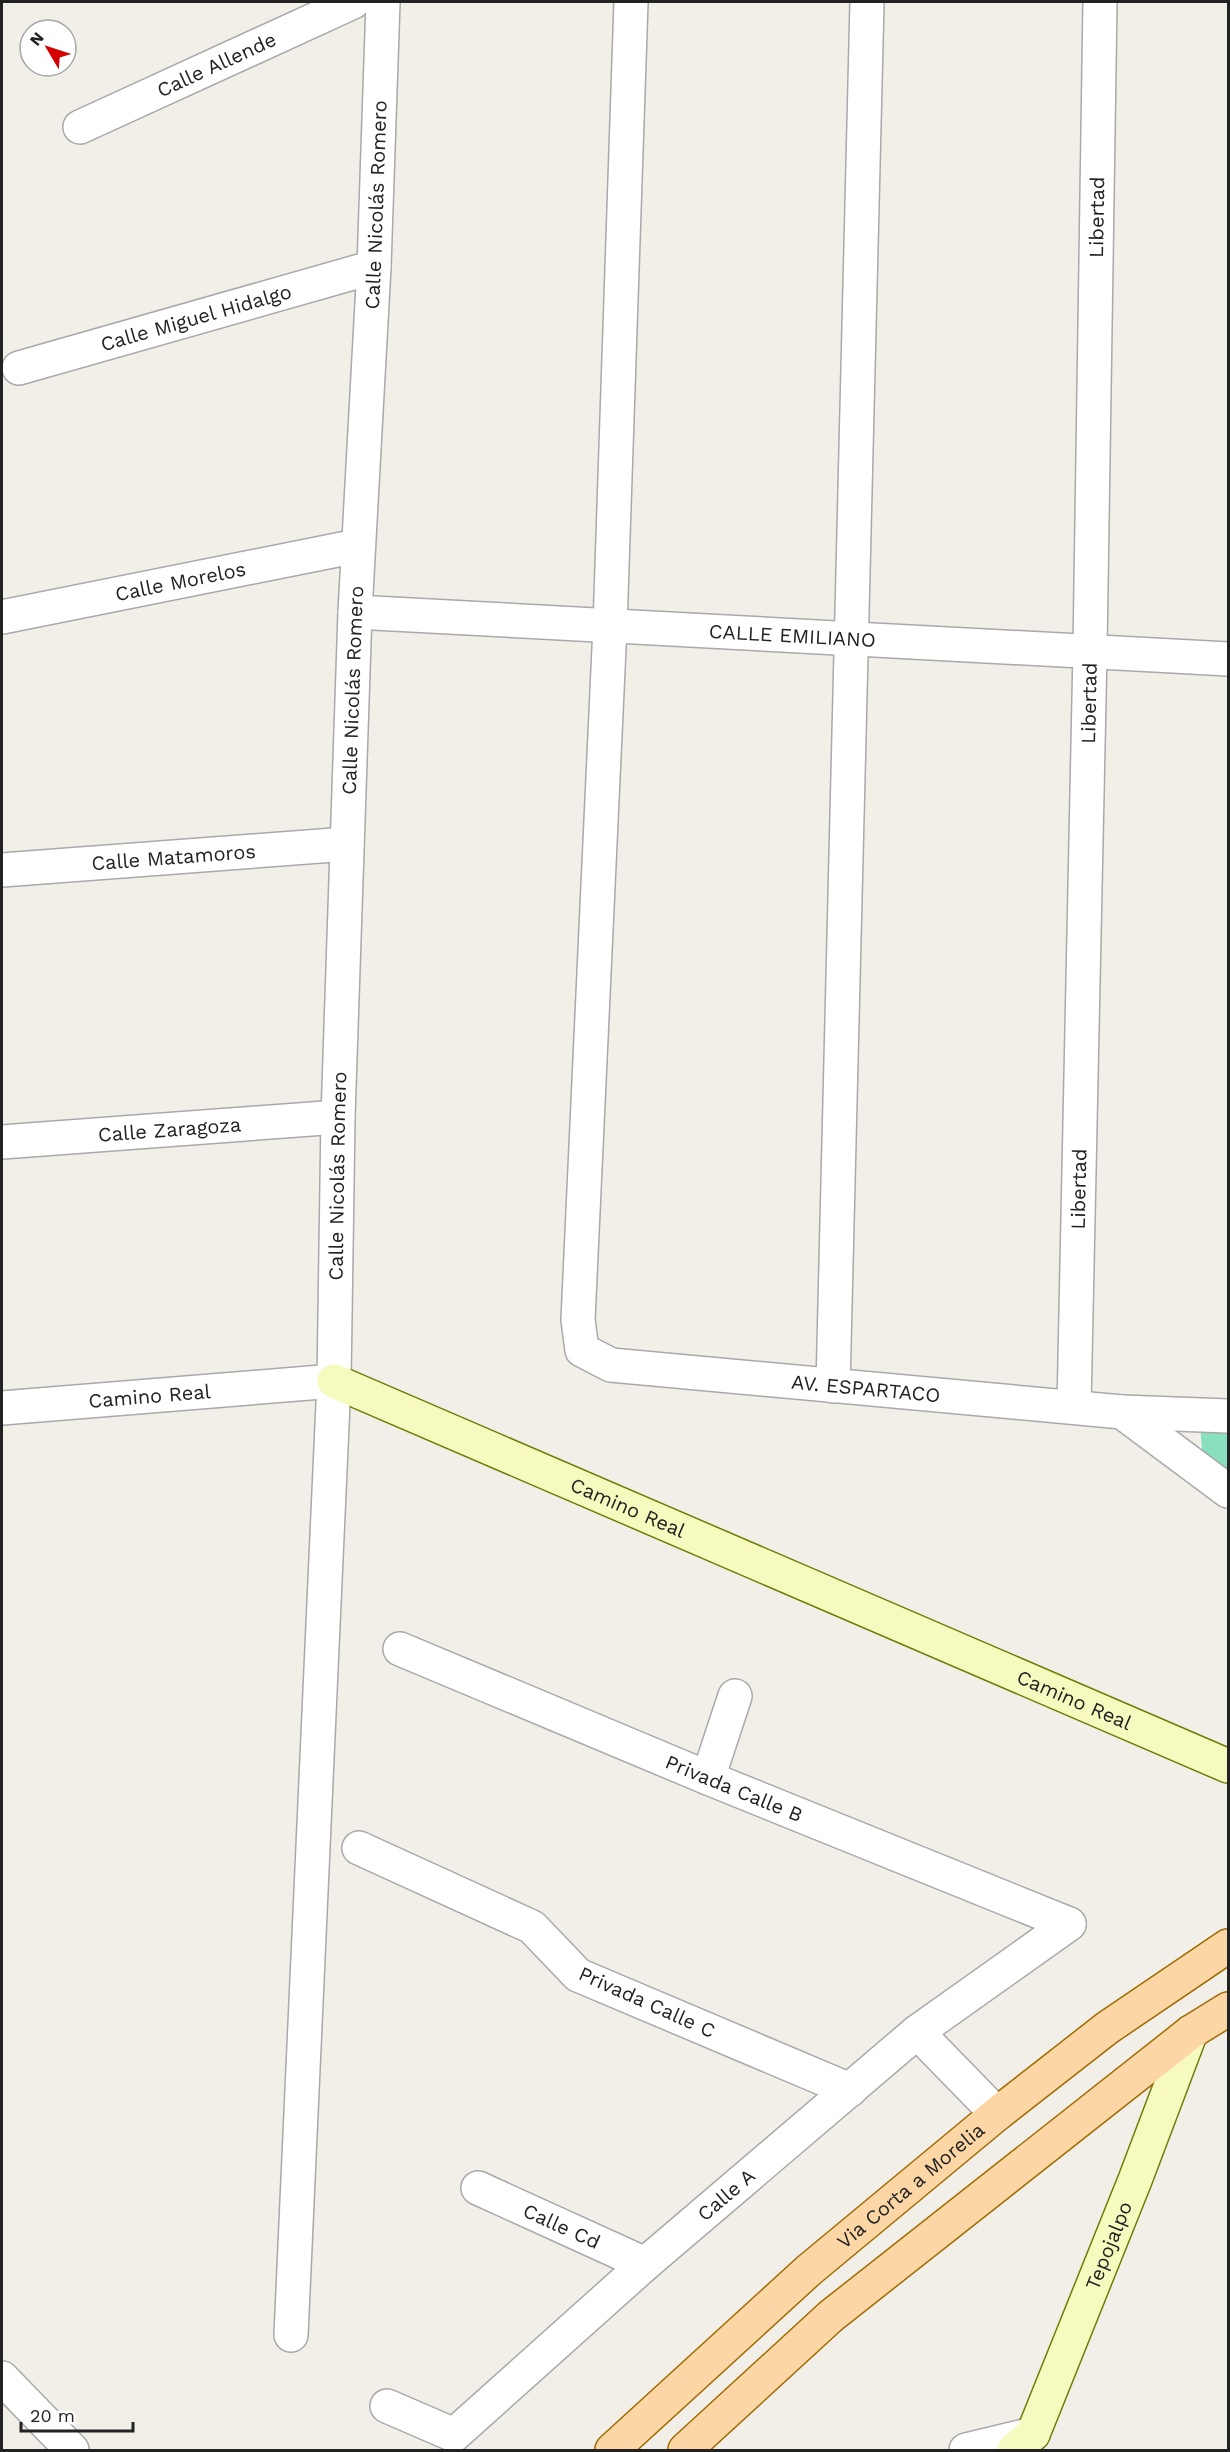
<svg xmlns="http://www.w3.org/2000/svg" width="1230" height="2452" font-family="'Work Sans',sans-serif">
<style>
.pitch{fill:#88e0be}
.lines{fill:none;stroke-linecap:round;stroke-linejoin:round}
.street-casing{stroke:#a9a9a9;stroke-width:36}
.secondary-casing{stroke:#707d05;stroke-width:36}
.primary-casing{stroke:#a06b00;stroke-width:36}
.street{stroke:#fff;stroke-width:33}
.secondary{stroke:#f7fabf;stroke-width:33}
.primary{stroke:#fcd6a4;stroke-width:33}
.labels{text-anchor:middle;stroke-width:5;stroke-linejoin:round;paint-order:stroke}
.street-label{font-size:20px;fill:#222;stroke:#fff}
</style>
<rect width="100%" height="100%" fill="#f2efe9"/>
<path class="pitch" d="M1200,1423l28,3v51l-25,-15z"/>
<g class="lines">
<defs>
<g id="street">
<path id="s1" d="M631,2l-21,624 -32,694 4,30 29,15 511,47 106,79"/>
<path id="s2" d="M80,127l273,-125"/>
<path id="s3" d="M19,368l355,-101"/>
<path id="s4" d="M355,612l873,47"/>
<path id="s5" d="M2,617l355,-71"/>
<path id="s6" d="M2,870l345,-26"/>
<path id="s7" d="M2,1142l336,-25"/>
<path d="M833,1386l34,-1384"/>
<path id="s8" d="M1074,1407l16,-756 10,-649"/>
<path id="s9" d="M2,1408l332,-27"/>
<path d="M1122,1412l106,4"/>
<path id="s10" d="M400,1649l308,129 361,146"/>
<path d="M708,1778l27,-82"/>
<path d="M359,1848l173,79 46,48 272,115"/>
<path d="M917,2032l80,82"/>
<path id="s11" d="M478,2188l167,76"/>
<path id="s12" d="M291,2335l43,-954 4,-264 17,-505 19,-345 9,-265"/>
<path d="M2,2378l70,72"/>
<path id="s13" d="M387,2406l67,29 191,-171 272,-232 152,-108"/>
<path d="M966,2450l67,-16"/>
</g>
<g id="secondary">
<path id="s14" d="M334,1381l894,385"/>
<path id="s15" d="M1014,2450l19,-16 102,-254 56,-148"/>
</g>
<g id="primary">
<path id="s16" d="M612,2450l197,-180 188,-156 110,-86 121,-82"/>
<path d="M685,2450l146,-134 360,-284 37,-23"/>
</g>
</defs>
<use href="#street" class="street-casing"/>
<use href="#secondary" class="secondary-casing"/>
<use href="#primary" class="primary-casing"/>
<use href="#street" class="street"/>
<use href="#secondary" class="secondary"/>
<use href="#primary" class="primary"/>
</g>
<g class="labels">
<g class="street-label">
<text dy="7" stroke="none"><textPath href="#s2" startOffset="150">Calle Allende</textPath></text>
<text dy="7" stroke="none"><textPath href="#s12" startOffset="2132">Calle Nicolás Romero</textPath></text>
<text dy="7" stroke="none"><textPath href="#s8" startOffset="1190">Libertad</textPath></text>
<text dy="7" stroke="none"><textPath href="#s3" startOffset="184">Calle Miguel Hidalgo</textPath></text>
<text dy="7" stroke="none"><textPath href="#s5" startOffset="182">Calle Morelos</textPath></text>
<text dy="7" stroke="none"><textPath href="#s4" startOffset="438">CALLE EMILIANO</textPath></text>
<text dy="7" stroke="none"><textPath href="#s12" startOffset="1646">Calle Nicolás Romero</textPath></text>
<text dy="7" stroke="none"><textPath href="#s8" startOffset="704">Libertad</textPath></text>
<text dy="7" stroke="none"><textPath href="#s6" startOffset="172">Calle Matamoros</textPath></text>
<text dy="7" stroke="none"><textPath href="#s7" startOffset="168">Calle Zaragoza</textPath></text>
<text dy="7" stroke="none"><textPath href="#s12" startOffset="1160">Calle Nicolás Romero</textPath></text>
<text dy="7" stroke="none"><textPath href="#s8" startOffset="218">Libertad</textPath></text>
<text dy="7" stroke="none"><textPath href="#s1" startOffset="1638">AV. ESPARTACO</textPath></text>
<text dy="7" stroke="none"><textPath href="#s9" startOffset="148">Camino Real</textPath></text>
<text dy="7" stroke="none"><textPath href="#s14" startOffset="320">Camino Real</textPath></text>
<text dy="7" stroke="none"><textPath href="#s14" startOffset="806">Camino Real</textPath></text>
<text dy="7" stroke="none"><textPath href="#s10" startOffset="362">Privada Calle B</textPath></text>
<text transform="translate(647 2002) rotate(24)" y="7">Privada Calle C</text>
<text dy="7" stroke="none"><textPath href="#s16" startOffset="399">Via Corta a Morelia</textPath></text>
<text dy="7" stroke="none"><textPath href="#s13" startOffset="436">Calle A</textPath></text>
<text dy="7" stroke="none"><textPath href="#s11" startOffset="92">Calle Cd</textPath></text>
<text dy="7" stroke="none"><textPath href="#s15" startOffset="228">Tepojalpo</textPath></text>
</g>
</g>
<rect width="1230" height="2452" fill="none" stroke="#222222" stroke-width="6"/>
<g transform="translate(48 48) rotate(309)"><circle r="28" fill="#ffffff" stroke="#a7a7a7" stroke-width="1.5"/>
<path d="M0-4.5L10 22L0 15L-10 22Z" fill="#d40000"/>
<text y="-9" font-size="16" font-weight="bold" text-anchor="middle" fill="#222222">N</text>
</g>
<path d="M21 2422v9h112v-9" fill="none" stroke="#222222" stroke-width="3"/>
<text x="30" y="2422" font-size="18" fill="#222222" stroke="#ffffff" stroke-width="4.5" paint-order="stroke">20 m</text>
</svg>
